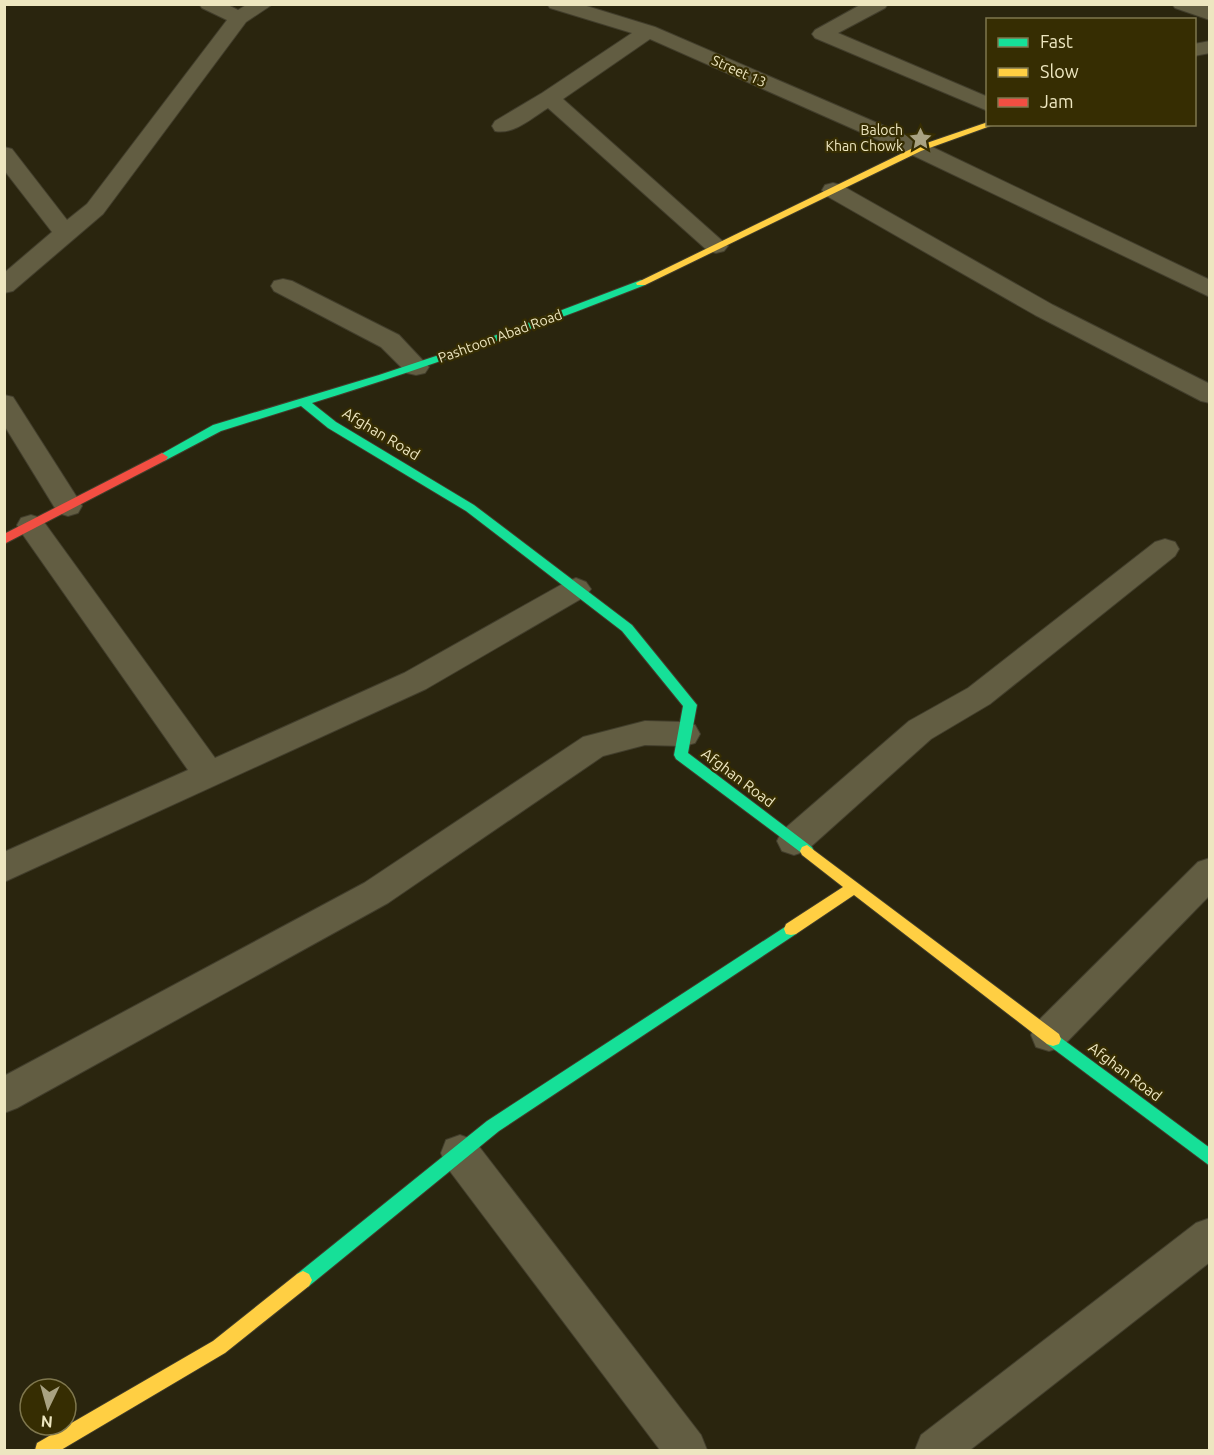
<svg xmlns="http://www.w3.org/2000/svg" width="1214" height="1455" font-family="Ubuntu,sans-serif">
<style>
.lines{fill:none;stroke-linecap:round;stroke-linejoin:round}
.street-casing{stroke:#423e2c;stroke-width:2}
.fast-casing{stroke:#423e2c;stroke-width:2}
.slow-casing{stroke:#423e2c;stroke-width:2}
.jam-casing{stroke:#423e2c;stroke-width:2}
.street{fill:#625d42;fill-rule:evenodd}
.fast{fill:#16e098;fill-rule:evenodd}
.slow{fill:#ffcf43;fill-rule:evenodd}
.jam{fill:#f24e42;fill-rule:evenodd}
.labels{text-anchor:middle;stroke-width:4.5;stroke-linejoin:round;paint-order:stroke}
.far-street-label{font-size:14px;fill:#ede6c0;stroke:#362d02}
.far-poi-label{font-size:14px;fill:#ede6c0;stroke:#362d02;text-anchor:end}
.street-label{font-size:15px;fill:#ede6c0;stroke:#362d02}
</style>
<rect width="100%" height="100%" fill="#2a250e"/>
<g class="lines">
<defs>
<g id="street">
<path d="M199,4h27l12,6 10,-6h25l-27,18 -143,192 -90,77 -9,2v-20l48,-41 -48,-62v-23l8,2 55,71 20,-16 140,-184 -25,-12z"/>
<path d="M547,4h33l75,23 271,117 284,136v17l-300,-143 -260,-115 -87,60 165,147 -4,5 -8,2 -8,-2 -160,-143c-15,9 -34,27 -53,23l-3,-5 3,-5 47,-28 90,-60 -82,-25z"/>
<path d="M862,4h26l-3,4 -47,25 150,64v14l-173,-73 -3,-4 3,-4z"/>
<path d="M1172,4h30l8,3v13l-35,-12z"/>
<path d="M1210,41v12l-16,3v-12z"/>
<path d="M833,183l8,2 212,120 157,79v19l-9,-2 -166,-86 -210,-120 -3,-5 3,-5z"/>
<path d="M283,279l9,2 107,54 30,32 -4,6 -9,2 -9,-2 -26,-26 -107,-56 -3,-5 3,-5z"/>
<path d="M4,395l9,2 65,102 4,7 -4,7 -10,3 -10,-3 -54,-88z"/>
<path d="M31,515l10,3 174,240 189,-85 162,-91 10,-4 10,4 5,7 -5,7 -160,93 -422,193v-30l184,-82 -167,-238 -4,-7 4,-7z"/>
<path d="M1165,539l10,3 4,7 -4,7 -185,148 -59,35 -125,112 -12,4 -12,-4 -5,-10 5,-10 127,-110 59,-33 187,-146z"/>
<path d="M645,721l39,1 11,3 5,9 -5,9 -11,3 -39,-1 -42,11 -215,147 -371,205 -13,5v-37l360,-193 219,-146z"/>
<path d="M1210,858v37l-148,152 -13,4 -13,-4 -5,-12 5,-12 162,-161z"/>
<path d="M460,1135l14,5 227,295 6,15h-47l-214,-284 -5,-13 5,-13z"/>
<path d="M1210,1218v44l-240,188h-55l6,-15 275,-212z"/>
</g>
<g id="fast">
<path d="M641,280l5,3 -1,2c-110,43 -220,84 -333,118l24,19 138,83 158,120 65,80 -9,48 124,94 2,4 -2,4 -5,2 -131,-98 -2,-4 9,-49 -61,-75 -156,-120 -138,-83 -27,-22 -80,25 -55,29 -4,1 -6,-4 57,-32 166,-50 99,-33z"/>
<path d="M791,923l5,1 2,5 -2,5 -297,197 -190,155 -6,3 -6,-3 -3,-6 3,-6 190,-153z"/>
<path d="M1053,1032l157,116v18l-163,-122 -2,-5 2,-5z"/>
</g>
<g id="slow">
<path d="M988,122v2h8l-75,27 -276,134h-8l-1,-2 279,-136z"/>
<path d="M807,845l252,189 2,5 -2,5 -6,2 -6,-2 -193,-149 -58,39 -5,1 -5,-1 -2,-5 2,-5 57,-37 -41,-32 -2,-4 2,-4z"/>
<path d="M303,1271l6,3 3,6 -3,6 -84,67 -164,97h-26l2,-7 176,-102 84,-67z"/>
</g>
<path id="jam" d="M162,453l6,4 -2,3 -162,84v-10z"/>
</defs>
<use href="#street" class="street-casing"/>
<use href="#fast" class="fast-casing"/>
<use href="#slow" class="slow-casing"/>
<use href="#jam" class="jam-casing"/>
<use href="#street" class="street"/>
<use href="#fast" class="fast"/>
<use href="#slow" class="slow"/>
<use href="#jam" class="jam"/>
</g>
<defs>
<symbol id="sight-bare" viewBox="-9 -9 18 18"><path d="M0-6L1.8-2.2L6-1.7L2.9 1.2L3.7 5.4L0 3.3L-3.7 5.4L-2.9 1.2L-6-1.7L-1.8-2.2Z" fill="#a9a282" stroke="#362d02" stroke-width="2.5" paint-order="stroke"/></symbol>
</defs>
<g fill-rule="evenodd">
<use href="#sight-bare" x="904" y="122" width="33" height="33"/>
</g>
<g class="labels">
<g class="far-street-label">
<text transform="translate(739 71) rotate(24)" y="5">Street 13</text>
<text transform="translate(500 336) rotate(-20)" y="5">Pashtoon Abad Road</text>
</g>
<g class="far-poi-label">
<text x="903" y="135">Baloch<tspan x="903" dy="16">Khan Chowk</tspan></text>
</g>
<g class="street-label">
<text transform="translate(381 434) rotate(31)" y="5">Afghan Road</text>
<text transform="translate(738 778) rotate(37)" y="5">Afghan Road</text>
<text transform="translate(1125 1072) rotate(37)" y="5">Afghan Road</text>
</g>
</g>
<rect width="1214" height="1455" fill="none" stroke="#ede6c0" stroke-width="12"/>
<rect x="986" y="18" width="210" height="108" fill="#362d02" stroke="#7f774e" stroke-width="1.5"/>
<rect x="998" y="38" width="30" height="9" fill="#16e098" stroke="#7f774e" stroke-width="1.5"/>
<text x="1040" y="48" font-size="18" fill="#ede6c0">Fast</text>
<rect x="998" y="68" width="30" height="9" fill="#ffcf43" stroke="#7f774e" stroke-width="1.5"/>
<text x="1040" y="78" font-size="18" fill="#ede6c0">Slow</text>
<rect x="998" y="98" width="30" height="9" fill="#f24e42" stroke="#7f774e" stroke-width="1.5"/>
<text x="1040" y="108" font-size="18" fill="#ede6c0">Jam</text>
<g transform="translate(48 1407) rotate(185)"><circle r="28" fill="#362d02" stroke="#7f774e" stroke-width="1.5"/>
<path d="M0-4.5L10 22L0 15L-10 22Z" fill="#a9a282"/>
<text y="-9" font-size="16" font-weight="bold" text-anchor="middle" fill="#ede6c0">N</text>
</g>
</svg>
